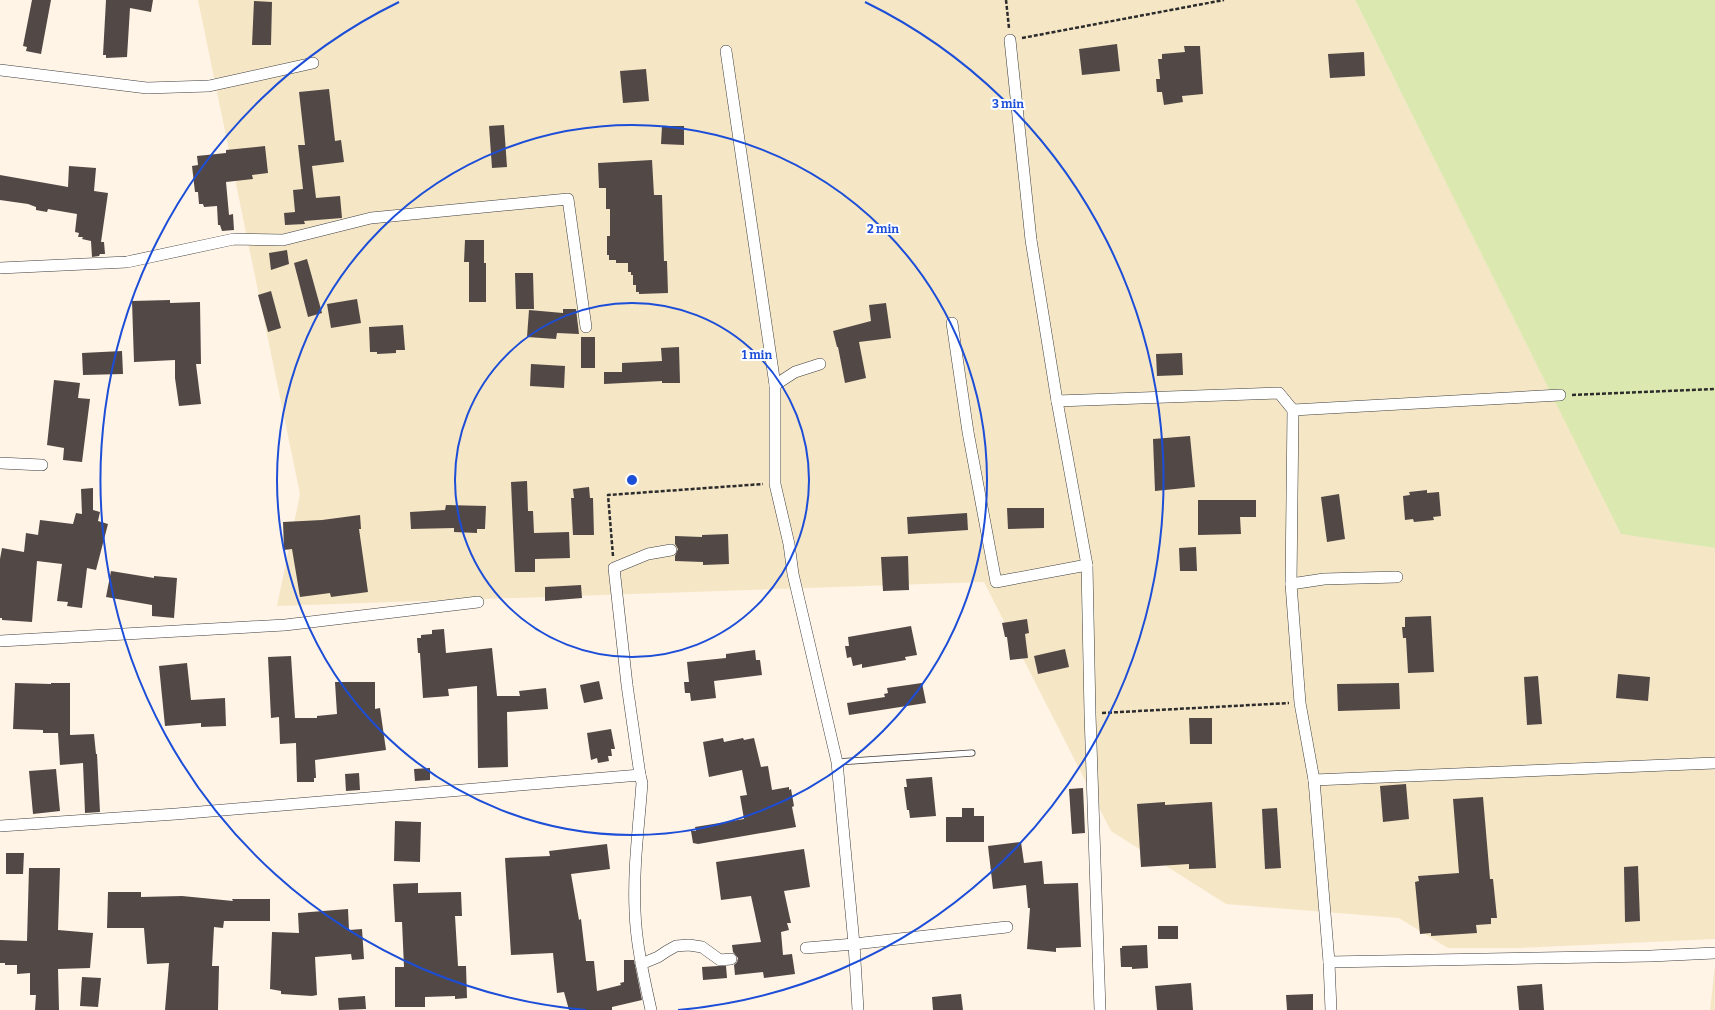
<svg xmlns="http://www.w3.org/2000/svg" width="1715" height="1010" font-family="Bitter,serif">
<style>
.farmland{fill:#f5e6c6}
.green{fill:#dbe9b0}
.building{fill:#524846}
.lines{fill:none;stroke-linecap:round;stroke-linejoin:round}
.service-casing{stroke:#3d3d3d;stroke-width:7}
.minor-casing{stroke:#3d3d3d;stroke-width:12}
.path{stroke:#2c2c2c;stroke-width:2.5;stroke-dasharray:4 2;stroke-linecap:butt}
.service{stroke:#fff;stroke-width:5.5}
.minor{stroke:#fff;stroke-width:11}
.ring{fill:none;stroke:#1d4ed8;stroke-width:2}
.centre{fill:#1d4ed8;stroke:#fff;stroke-width:2}
.ring-label{font-size:12px;text-anchor:middle;font-weight:bold;fill:#1d4ed8;stroke:#fff;stroke-width:4;stroke-linejoin:round;paint-order:stroke}
</style>
<rect width="100%" height="100%" fill="#fff4e6"/>
<g class="farmland">
<path d="M198,0h1157l266,533 94,15v391l-195,9h-72l-49,-30 -173,-14 -115,-73 -127,-249 -707,24 23,-112z"/>
<path d="M1715,965v45h-5z"/>
</g>
<path class="green" d="M1355,0h360v548l-94,-14z"/>
<g class="building">
<path d="M32,0h19l-10,54 -15,-3 1,-4 -4,-1z"/>
<path d="M106,0h47l-2,12 -21,-4 -3,49 -21,1v-3h-3z"/>
<path d="M254,1l18,1 -1,43h-19z"/>
<path d="M1117,44l3,27 -38,4 -3,-26z"/>
<path d="M1184,46h16l3,48 -21,2 1,6 -19,3 -2,-13h-5l-1,-13h4l-2,-20h4v-5l23,-2z"/>
<path d="M1364,52l1,24 -35,2 -2,-24z"/>
<path d="M646,69l3,32 -26,2 -3,-32z"/>
<path d="M329,89l6,52 6,-1 3,22 -32,4 4,32 24,-2 2,22 -38,3 1,3 -20,1 -1,-12 11,-1 -2,-22 10,-1 -5,-44h7l-6,-53z"/>
<path d="M504,125l3,42 -15,1 -3,-42z"/>
<path d="M662,126h22v19l-23,-1z"/>
<path d="M265,146l3,27 -16,2 1,4 -27,3 3,33 4,-1 1,16 -12,1 -2,-6h-2l-1,-19 -13,1 -1,-3h-4l-1,-12h-3l-3,-26 6,-1 -1,-9 29,-3v-3z"/>
<path d="M652,160l2,35h8l2,66h3l1,32 -29,1v-2h-3v-7h-3v-10h-2v-3h-3v-9h-12v-3h-7v-5h-2v-19h3v-27h-4v-21h-7l-1,-25z"/>
<path d="M69,166l27,2 -2,23 14,2 -7,49h3l1,12h-5l-1,2 -7,1 -1,-16 -9,-2 1,-2h-5l1,-4 -4,-1 2,-18 -29,-5 -1,3 -11,-2v-3l-8,-3 -28,-4v-25l68,12z"/>
<path d="M465,240h19v23h2v39h-17v-40h-5z"/>
<path d="M287,250l2,14 -18,6 -2,-17z"/>
<path d="M307,259l15,54 -14,4 -14,-54z"/>
<path d="M515,273h18l1,36h-18z"/>
<path d="M271,291l10,37 -13,4 -10,-37z"/>
<path d="M357,299l4,24 -30,5 -4,-24z"/>
<path d="M170,300v3l30,-1 1,62h-5l5,40 -22,2 -4,-28v-18l-41,2 -2,-61z"/>
<path d="M886,303l5,35 -32,4 7,36 -21,5 -7,-36h-1l-4,-16 38,-10 -2,-16z"/>
<path d="M563,309h13l3,25 -22,-1 -1,6 -29,-2 2,-27 34,3z"/>
<path d="M403,325l2,25h-9v3l-19,1v-2h-7l-1,-25z"/>
<rect x="581" y="337" width="14" height="31"/>
<path d="M679,347l1,36h-18v-2l-58,3v-12h18v-9l40,-2 -1,-13z"/>
<path d="M122,351l1,23 -40,1 -1,-22z"/>
<path d="M1182,353l1,22 -26,1 -1,-22z"/>
<path d="M531,364l34,2 -1,22 -34,-2z"/>
<path d="M54,380l26,3 -2,15 12,1 -8,63 -19,-2 1,-12 -17,-3z"/>
<path d="M1190,436l5,51 -40,4 -2,-52z"/>
<path d="M527,481l1,30h5l1,22 35,-1 1,26 -35,1v13h-20l-4,-90z"/>
<path d="M589,487l1,11h3l1,37h-21l-2,-37h3l-1,-9z"/>
<path d="M93,488v22l7,2 -2,9 10,3 -12,46 -9,-2 -5,40 -15,-2 1,-4 -11,-1 5,-37 -25,-3 -5,61 -30,-2v-2h-2v-59l2,-11 22,4 2,-19 12,2 2,-15 33,4 3,-11 6,1 -1,-25z"/>
<path d="M1427,490v3l12,-1 2,24 -8,1 1,3 -20,2 -1,-3 -8,1 -2,-24 7,-1 -1,-3z"/>
<path d="M1339,494l6,45 -18,3 -6,-45z"/>
<path d="M1198,500h58v17h-16l1,17 -43,1z"/>
<path d="M446,505l40,1 -1,23h-8v4l-23,-1v-4l-43,1 -1,-17 35,-2z"/>
<path d="M1007,508h37v20l-36,1z"/>
<path d="M967,513l1,17 -60,4 -1,-17z"/>
<path d="M360,515l1,14h-2l9,63 -37,5 -1,-4 -30,4 -8,-48 -8,1 -1,-28 39,-2z"/>
<path d="M728,534l1,30 -26,1v-3l-28,-1v-5l3,-7 -3,-5v-8l27,1v-2z"/>
<path d="M1196,547l1,24h-17l-1,-23z"/>
<path d="M908,556l1,34 -26,1 -2,-34z"/>
<path d="M111,571l43,7v-2l23,2 -3,40 -22,-2v-11l-46,-8z"/>
<path d="M581,585l1,13 -37,3v-14z"/>
<path d="M1431,616l3,56 -26,1 -2,-35h-3l-1,-11h3v-10z"/>
<path d="M1027,619l2,14 -4,1 3,24 -18,2 -3,-23h-2l-3,-14z"/>
<path d="M911,626l6,29 -12,2 1,3 -44,8v-4l-9,2 -2,-9 -4,1 -2,-12h4l-1,-9z"/>
<path d="M444,629l2,24 46,-5 5,48h23l-1,-5 27,-3 2,21 -41,3 1,55 -30,1 -1,-82 -29,3 1,7 -26,2 -3,-45h-2l-1,-15h4v-3l11,-1v-4z"/>
<path d="M1065,649l4,18 -31,7 -4,-18z"/>
<path d="M755,650l1,10h4l2,15 -48,6 2,17 -25,3 -1,-8h-5l-1,-11h5l-2,-20 39,-4v-4z"/>
<path d="M291,656l4,62h22v-2l20,-2 -2,-32h40v27l5,-1 6,42 -71,10 1,18h-2v4h-17l-1,-39 -16,1 -1,-27 -8,1 -3,-61z"/>
<path d="M187,663l4,37 34,-2 1,28 -25,1v-4l-36,3 -6,-60z"/>
<path d="M1618,674l32,3 -2,24 -32,-3z"/>
<path d="M1538,676l4,48 -15,1 -3,-48z"/>
<path d="M599,681l4,18 -19,4 -4,-18z"/>
<path d="M15,683l36,1v-1h19v52l24,-1 2,20h1l3,58 -15,1 -2,-50 -23,2 -2,-32h-15v-3l-30,-1z"/>
<path d="M922,683l4,20 -77,12 -2,-12 38,-6 -1,-3 4,-1 -1,-5z"/>
<path d="M1399,683l1,26 -62,2 -1,-27z"/>
<path d="M1189,718h23v26h-22z"/>
<path d="M611,729l4,20h-4l1,7h-4l1,5 -11,2 -1,-5 -6,2 -4,-27z"/>
<path d="M723,738l1,4 19,-4 1,2 10,-2 7,29 7,-1 4,24 17,-3v3l2,-1 3,17 -2,1 4,20 -98,17 -5,-1 -2,-12h5l-1,-4 49,-8 -4,-23 7,-1 -5,-25 -33,7 -6,-35z"/>
<path d="M430,768v12l-15,1 -1,-12z"/>
<path d="M56,769l4,42 -27,3 -4,-43z"/>
<path d="M359,773l1,17 -14,1 -1,-17z"/>
<path d="M932,777l4,39 -26,2 -1,-8h-2l-3,-23h3l-1,-8z"/>
<path d="M1406,784l3,35 -26,3 -3,-36z"/>
<path d="M1083,788l2,45 -13,1 -3,-45z"/>
<path d="M1483,797l7,82h3l4,39h-6v6l-15,1 1,8 -46,3v-3l-11,1 -5,-52 4,-1 -1,-5 41,-3 -6,-74z"/>
<path d="M1165,802v3l47,-3 4,66 -27,1v-5l-48,3 -4,-63z"/>
<path d="M962,808h12v8h10v26h-38v-25h16z"/>
<path d="M1277,808l4,60 -16,1 -3,-60z"/>
<path d="M395,821l26,1 -1,40 -26,-1z"/>
<path d="M1021,842l3,21 18,-2 2,23 34,-1 3,64 -25,1v4l-29,-3 3,-41h-2l-2,-23 -33,4 -5,-43z"/>
<path d="M607,844l3,25 -39,5 8,46 2,-1 5,42h8l3,30 24,-6 -1,-2 4,-1v-22h10l8,40 -30,7v3h-43l-5,-18 -7,1 -4,-40 -42,2 -6,-97 45,-2 -1,-5z"/>
<path d="M804,849l6,38 -26,4 7,32h-4l2,7 -8,2 2,23 9,-1 3,20 -31,4 -1,-6 -28,3 -1,-10 3,-3 1,-4 -5,-6 -1,-7 29,-3 -10,-46 -30,4 -5,-38z"/>
<path d="M6,853h18l-1,21h-17z"/>
<path d="M1638,866l2,55 -15,1 -1,-55z"/>
<path d="M29,868h31l-2,62 35,3 -3,35 -32,1 1,41h-24l1,-15h-6v-22l-13,1v-9h-12v-2h-5v-23l27,1z"/>
<path d="M418,883v10l43,-1 1,24h-7l3,50h8l1,32 -12,1v-3l-30,1v10h-30v-40h9l-2,-45h-7l-2,-38z"/>
<path d="M108,892h33v5l41,-1 51,5 -1,-2h38v22h-46l-1,7 -9,-1 -2,39h7l-1,44h-53l4,-47 -22,1 -3,-36h-37z"/>
<path d="M348,909l1,21 13,-1 2,30 -12,1 -1,-6 -36,3 2,38 -5,1 -31,-2v-3l-11,-2 2,-57 27,1 -1,-20z"/>
<rect x="1158" y="926" width="20" height="13"/>
<path d="M1147,945l1,23 -16,1v-2h-11l-1,-19h2v-2z"/>
<path d="M718,966h8l1,12 -24,2 -1,-13z"/>
<path d="M82,977l19,1 -3,29 -18,-1z"/>
<path d="M1191,983l2,27h-36l-2,-24z"/>
<path d="M1542,984l2,26h-25l-2,-24z"/>
<path d="M961,994l2,16h-30l-1,-13z"/>
<path d="M1313,994v16h-26l-1,-15z"/>
<path d="M365,996l1,13 -27,1 -1,-12z"/>
</g>
<g class="lines">
<defs>
<path id="service" d="M837,762l135,-9"/>
<g id="minor">
<path d="M1010,40l21,200 26,161 222,-8 14,17"/>
<path d="M726,51l49,334"/>
<path d="M0,70l147,18 62,-2 104,-23"/>
<path d="M0,268l127,-6 107,-23 49,1 88,-22 197,-19 18,128"/>
<path d="M952,323l16,109 28,150 91,-17"/>
<path d="M820,364l-25,8 -20,13v99l14,60 4,30 44,188 17,182 4,66"/>
<path d="M1560,395l-267,15 -2,174 9,119 14,77 401,-17"/>
<path d="M1057,401l30,164 3,149 10,296"/>
<path d="M0,463l42,2"/>
<path d="M1291,584l33,-5 73,-2"/>
<path d="M0,641l285,-16 193,-23"/>
<path d="M640,775l-13,-90 -13,-117 34,-14 23,-4"/>
<path d="M1314,780l15,182 2,48"/>
<path d="M0,826l176,-12 464,-39 2,8c-3,42 -9,85 -7,128 1,33 9,67 16,99"/>
<path d="M806,948l48,-4 153,-17"/>
<path d="M1329,962l322,-6 64,-3"/>
<path d="M641,964l17,-7 9,-6 9,-5 13,-1 13,2 18,13 11,-1"/>
</g>
</defs>
<use href="#service" class="service-casing"/>
<use href="#minor" class="minor-casing"/>
<g class="path">
<path d="M1006,0l3,28"/>
<path d="M1022,38l202,-38"/>
<path d="M1572,395l143,-6"/>
<path d="M613,556l-5,-61 155,-11"/>
<path d="M1102,713l187,-10"/>
</g>
<use href="#service" class="service"/>
<use href="#minor" class="minor"/>
</g>
<g class="ring">
<circle cx="632" cy="480" r="177"/>
<circle cx="632" cy="480" r="355"/>
<path d="M586 1010A532 532 0 0 1 399 2M865 2A532 532 0 0 1 678 1010"/>
</g>
<circle cx="632" cy="480" r="6" class="centre"/>
<g class="ring-label">
<text x="1008" y="108">3 min</text>
<text x="883" y="233">2 min</text>
<text x="757" y="359">1 min</text>
</g>
</svg>
